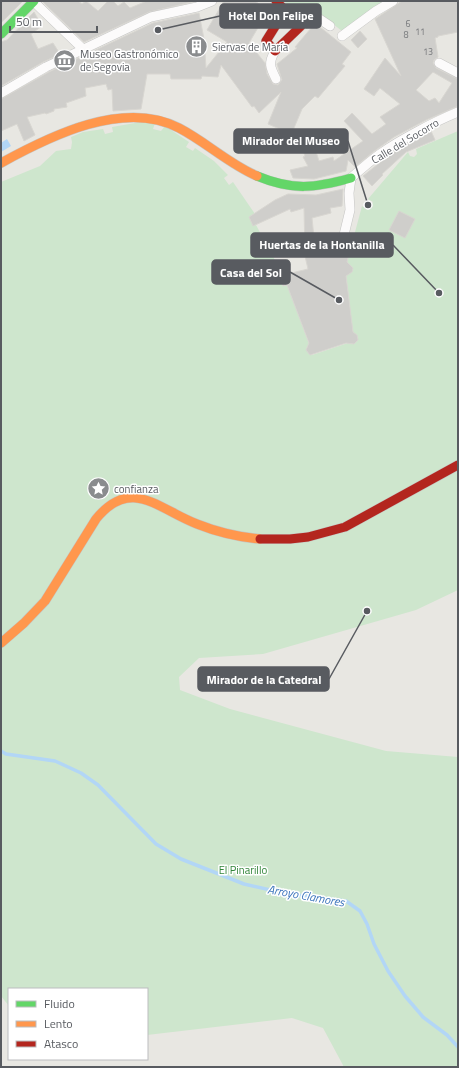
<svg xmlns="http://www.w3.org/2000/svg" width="459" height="1068" font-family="'Titillium Web',sans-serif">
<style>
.green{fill:#cee6cd}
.water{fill:#b2d6f6}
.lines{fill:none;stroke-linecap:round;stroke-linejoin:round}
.stream{stroke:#b2d6f6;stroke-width:3.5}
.building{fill:#cfcecb;stroke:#d8d6d1;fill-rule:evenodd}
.street-casing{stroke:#c5c5c4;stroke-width:10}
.fast-casing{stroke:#c5c5c4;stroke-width:10}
.slow-casing{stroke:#c5c5c4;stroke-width:10}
.jam-casing{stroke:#c5c5c4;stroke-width:10}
.street{stroke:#fcfbfb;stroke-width:9}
.fast{stroke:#63d668;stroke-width:9}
.slow{stroke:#ff974d;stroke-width:9}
.jam{stroke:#b3261e;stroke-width:9}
.labels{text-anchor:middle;stroke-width:3;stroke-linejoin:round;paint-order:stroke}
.number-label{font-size:9px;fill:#77797c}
.poi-label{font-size:11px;fill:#585b60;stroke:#fff;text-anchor:start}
.street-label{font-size:11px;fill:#585b60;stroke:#fff}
.park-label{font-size:11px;fill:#32853a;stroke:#fff}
.water-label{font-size:12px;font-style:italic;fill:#3a73bb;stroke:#fff}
.leader{fill:none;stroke:#585b60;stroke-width:1.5}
.callout-dot{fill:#585b60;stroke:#fff;stroke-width:1.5}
.callout{fill:#585b60;stroke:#585b60;stroke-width:1.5}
.callout-label{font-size:12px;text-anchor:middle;font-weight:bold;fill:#fff}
</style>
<rect width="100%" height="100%" fill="#e8e7e2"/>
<g class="green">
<path d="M284,1h103l-45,30 -23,-18 -17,9z"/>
<path d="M141,122l14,1 -2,6 8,2 4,-5 24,16 -3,5 7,4 2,-3 19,13 14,14 -4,3 5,7 4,-3 22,32 -6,3 4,8h3l27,50 -4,2 4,9 4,-1 22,59c-4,4 -3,9 3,11l36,-12 6,1 4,-4 -1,-5 -4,-2 -7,-59 5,-1 1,-2 -1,-5 -4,-4 15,-56 6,4 5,-8 -5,-3 40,-47 2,4 4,1 3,-3 -1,-5 42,-18v459l-42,20 -153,44 -64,4 -20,19 1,13 50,19 156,42 72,6v310h-114l-21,-39 -31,-10 -145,17v-46h-138v17l-8,-10v-814l39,-16 16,-15 15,-2 1,-7 -1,-5 12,-5 20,-3 2,5 8,-2 -1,-5z"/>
</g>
<path class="water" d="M7,139l4,7 -10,6v-9z"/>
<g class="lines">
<path class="stream" d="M1,751l5,3 49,7 26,12 17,12 58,59 25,15 63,25 44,10 58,7 14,10 7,13 7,20 14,27 17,25 18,21 24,18 11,12"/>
</g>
<g class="building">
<path d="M1,1h22l-22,22z"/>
<path d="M42,1h36l4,3 4,-3 12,10 10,-10h5l5,5 6,-4 6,6 17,-7h49l-47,11 -65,30z"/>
<path d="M224,1h31l7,5v3l-7,14 4,3 -10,17 16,20 2,11 6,10 5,1 4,-5 -5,-16 20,-16 -2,-1 17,-20 3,-2 5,2 31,25 -9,12 3,2 -27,32 -3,-2 -13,13 -11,26 -11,10 -7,-7 9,-8 -14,-6 13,-32 -22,21 -5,-7 -2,1 -31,-42 -3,12 -16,-1 -1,3h-30l-1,-5h-23l-6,35 -28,2 -1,-22 -4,1 -2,-6 -21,4 1,8 -20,7 1,4 -13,2v2l-8,3 -1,-1 -18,4 8,18 -11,6 -7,-17 -16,7v-32l48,-27 104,-49 46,-10 5,26 2,29 21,-26 -20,-12z"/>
<path d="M402,1h56v31l-20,4v1l-3,1 3,19 -4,3 -1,3 3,5 22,11v27l-32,14 -32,17 -21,15 -18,15 -7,-7 -2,11 -32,8 -21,-1 -3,-8 18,-4 -5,-9 2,-1 -6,-17h13l7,22 14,-4 1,4 29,-20 -19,-20 8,-8 20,21 14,-10 -6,-7 20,-13 -20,-16 -6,8 -10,-7 21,-31 16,18 -26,-57zM433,72l19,11 -13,20 -4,-5 -6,3 -13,-11z"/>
<path d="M34,12l8,14 -11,8 7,15 15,-6 7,11 -17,8 -42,24v-44l6,-2z"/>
<path d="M360,31l7,8 -9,9 -7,-8z"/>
<path d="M431,131l4,9 -29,12 -24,22 1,1 -11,11 -9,-10 29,-23z"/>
<path d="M343,189l-1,17 -12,2 1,5 -19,5 2,20h22l-2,13 15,3 -2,8 6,6 -1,4 -6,4 7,56 4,3 1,5 -4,4 -8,-1 -36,12 -4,-5 3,-7 -22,-58 -4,1 -4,-10 29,-7 -4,-17h1l-1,-44 -13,4 -1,-3 -37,17 -4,-9 26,-17 13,-6 28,1z"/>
<path d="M399,211l16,8 -10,19 -16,-8z"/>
</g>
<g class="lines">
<defs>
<g id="street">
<path d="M34,2l49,47"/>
<path d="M301,26l12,-7 5,-1 12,8"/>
<path d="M342,36l34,-25 17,-10"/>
<path d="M275,51c-7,12 -5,16 1,28"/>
<path d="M439,63l19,10"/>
<path d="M1,93l45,-26 105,-50 46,-10 15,-6"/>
<path d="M342,243l8,-33 -1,-17 2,-15c9,-8 19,-17 29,-24 21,-15 54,-32 78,-42"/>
</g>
<g id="fast">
<path d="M1,34l33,-33"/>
<path d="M257,176c36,15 58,12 94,2"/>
</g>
<g id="slow">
<path d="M1,163c49,-27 123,-64 178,-35 27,14 50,36 78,48"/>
<path d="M1,643l23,-20 21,-22 51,-82c35,-43 62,-10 101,5 20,8 41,13 63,15"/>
</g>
<g id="jam">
<path d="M276,1l25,25 -26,25 -9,-10 10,-16 6,-17"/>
<path d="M260,539h30l18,-2 37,-10 113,-62"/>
</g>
</defs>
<use href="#street" class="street-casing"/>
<use href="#fast" class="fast-casing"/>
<use href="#slow" class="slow-casing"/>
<use href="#jam" class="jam-casing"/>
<use href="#street" class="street"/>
<use href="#fast" class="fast"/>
<use href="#slow" class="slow"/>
<use href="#jam" class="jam"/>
</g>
<defs>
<symbol id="building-disc" viewBox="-11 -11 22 22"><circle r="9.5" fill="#8a8c8e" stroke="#fff"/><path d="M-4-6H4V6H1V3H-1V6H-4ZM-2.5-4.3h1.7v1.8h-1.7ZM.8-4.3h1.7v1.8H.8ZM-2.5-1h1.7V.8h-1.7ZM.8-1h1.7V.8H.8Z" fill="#fff"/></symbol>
<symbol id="museum-disc" viewBox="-11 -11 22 22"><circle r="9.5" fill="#8a8c8e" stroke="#fff"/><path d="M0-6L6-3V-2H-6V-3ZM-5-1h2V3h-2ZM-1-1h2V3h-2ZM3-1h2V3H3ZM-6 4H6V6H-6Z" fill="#fff"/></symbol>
<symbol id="sight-disc" viewBox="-11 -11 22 22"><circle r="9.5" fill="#8a8c8e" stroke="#fff"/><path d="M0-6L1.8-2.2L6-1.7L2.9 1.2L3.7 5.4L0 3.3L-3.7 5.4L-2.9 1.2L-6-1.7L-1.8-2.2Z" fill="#fff"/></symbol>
</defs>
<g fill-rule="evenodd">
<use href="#building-disc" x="184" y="34" width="25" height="25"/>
<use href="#museum-disc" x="52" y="48" width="25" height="25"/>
<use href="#sight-disc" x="86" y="476" width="25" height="25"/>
</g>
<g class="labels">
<g class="number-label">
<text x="408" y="27">6</text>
<text x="420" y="35">11</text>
<text x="406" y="38">8</text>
<text x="428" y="55">13</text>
</g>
<g class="poi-label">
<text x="212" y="51">Siervas de María</text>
<text x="80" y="58">Museo Gastronómico<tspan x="80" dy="13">de Segovia</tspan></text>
<text x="114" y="493">confianza</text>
</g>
<g class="street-label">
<text transform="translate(405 141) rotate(-31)" y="4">Calle del Socorro</text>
</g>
<g class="park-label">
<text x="243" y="874">El Pinarillo</text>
</g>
<g class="water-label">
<text transform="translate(306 896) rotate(10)" y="4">Arroyo Clamores</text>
</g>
</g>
<path class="leader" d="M158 30L220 16M368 205L348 141M439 293L393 245M339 300L290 272M367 611L329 679"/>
<g class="callout-dot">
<circle cx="158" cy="30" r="4"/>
<circle cx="368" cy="205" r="4"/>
<circle cx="439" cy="293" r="4"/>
<circle cx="339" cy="300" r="4"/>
<circle cx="367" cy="611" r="4"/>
</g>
<g class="callout">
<rect x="220" y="4" width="101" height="24" rx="4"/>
<rect x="234" y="129" width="114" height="24" rx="4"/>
<rect x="251" y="233" width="142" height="24" rx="4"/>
<rect x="212" y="260" width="78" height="24" rx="4"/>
<rect x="198" y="667" width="131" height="24" rx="4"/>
</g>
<g class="callout-label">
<text x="271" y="20">Hotel Don Felipe</text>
<text x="291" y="145">Mirador del Museo</text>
<text x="322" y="249">Huertas de la Hontanilla</text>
<text x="251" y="277">Casa del Sol</text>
<text x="264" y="684">Mirador de la Catedral</text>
</g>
<rect width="459" height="1068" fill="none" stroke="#585b60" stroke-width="4"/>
<rect x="8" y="988" width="140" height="72" fill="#ffffff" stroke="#bcbdbf"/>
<rect x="16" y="1001" width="20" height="6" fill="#63d668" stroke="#bcbdbf"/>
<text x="44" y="1008" font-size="12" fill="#585b60">Fluido</text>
<rect x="16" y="1021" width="20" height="6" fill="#ff974d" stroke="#bcbdbf"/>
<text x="44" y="1028" font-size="12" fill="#585b60">Lento</text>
<rect x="16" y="1041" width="20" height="6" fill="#b3261e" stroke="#bcbdbf"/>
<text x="44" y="1048" font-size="12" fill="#585b60">Atasco</text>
<path d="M10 26v6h87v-6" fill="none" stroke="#585b60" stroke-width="2"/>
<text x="16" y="26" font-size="12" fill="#585b60" stroke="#ffffff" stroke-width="3" paint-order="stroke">50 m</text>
</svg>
